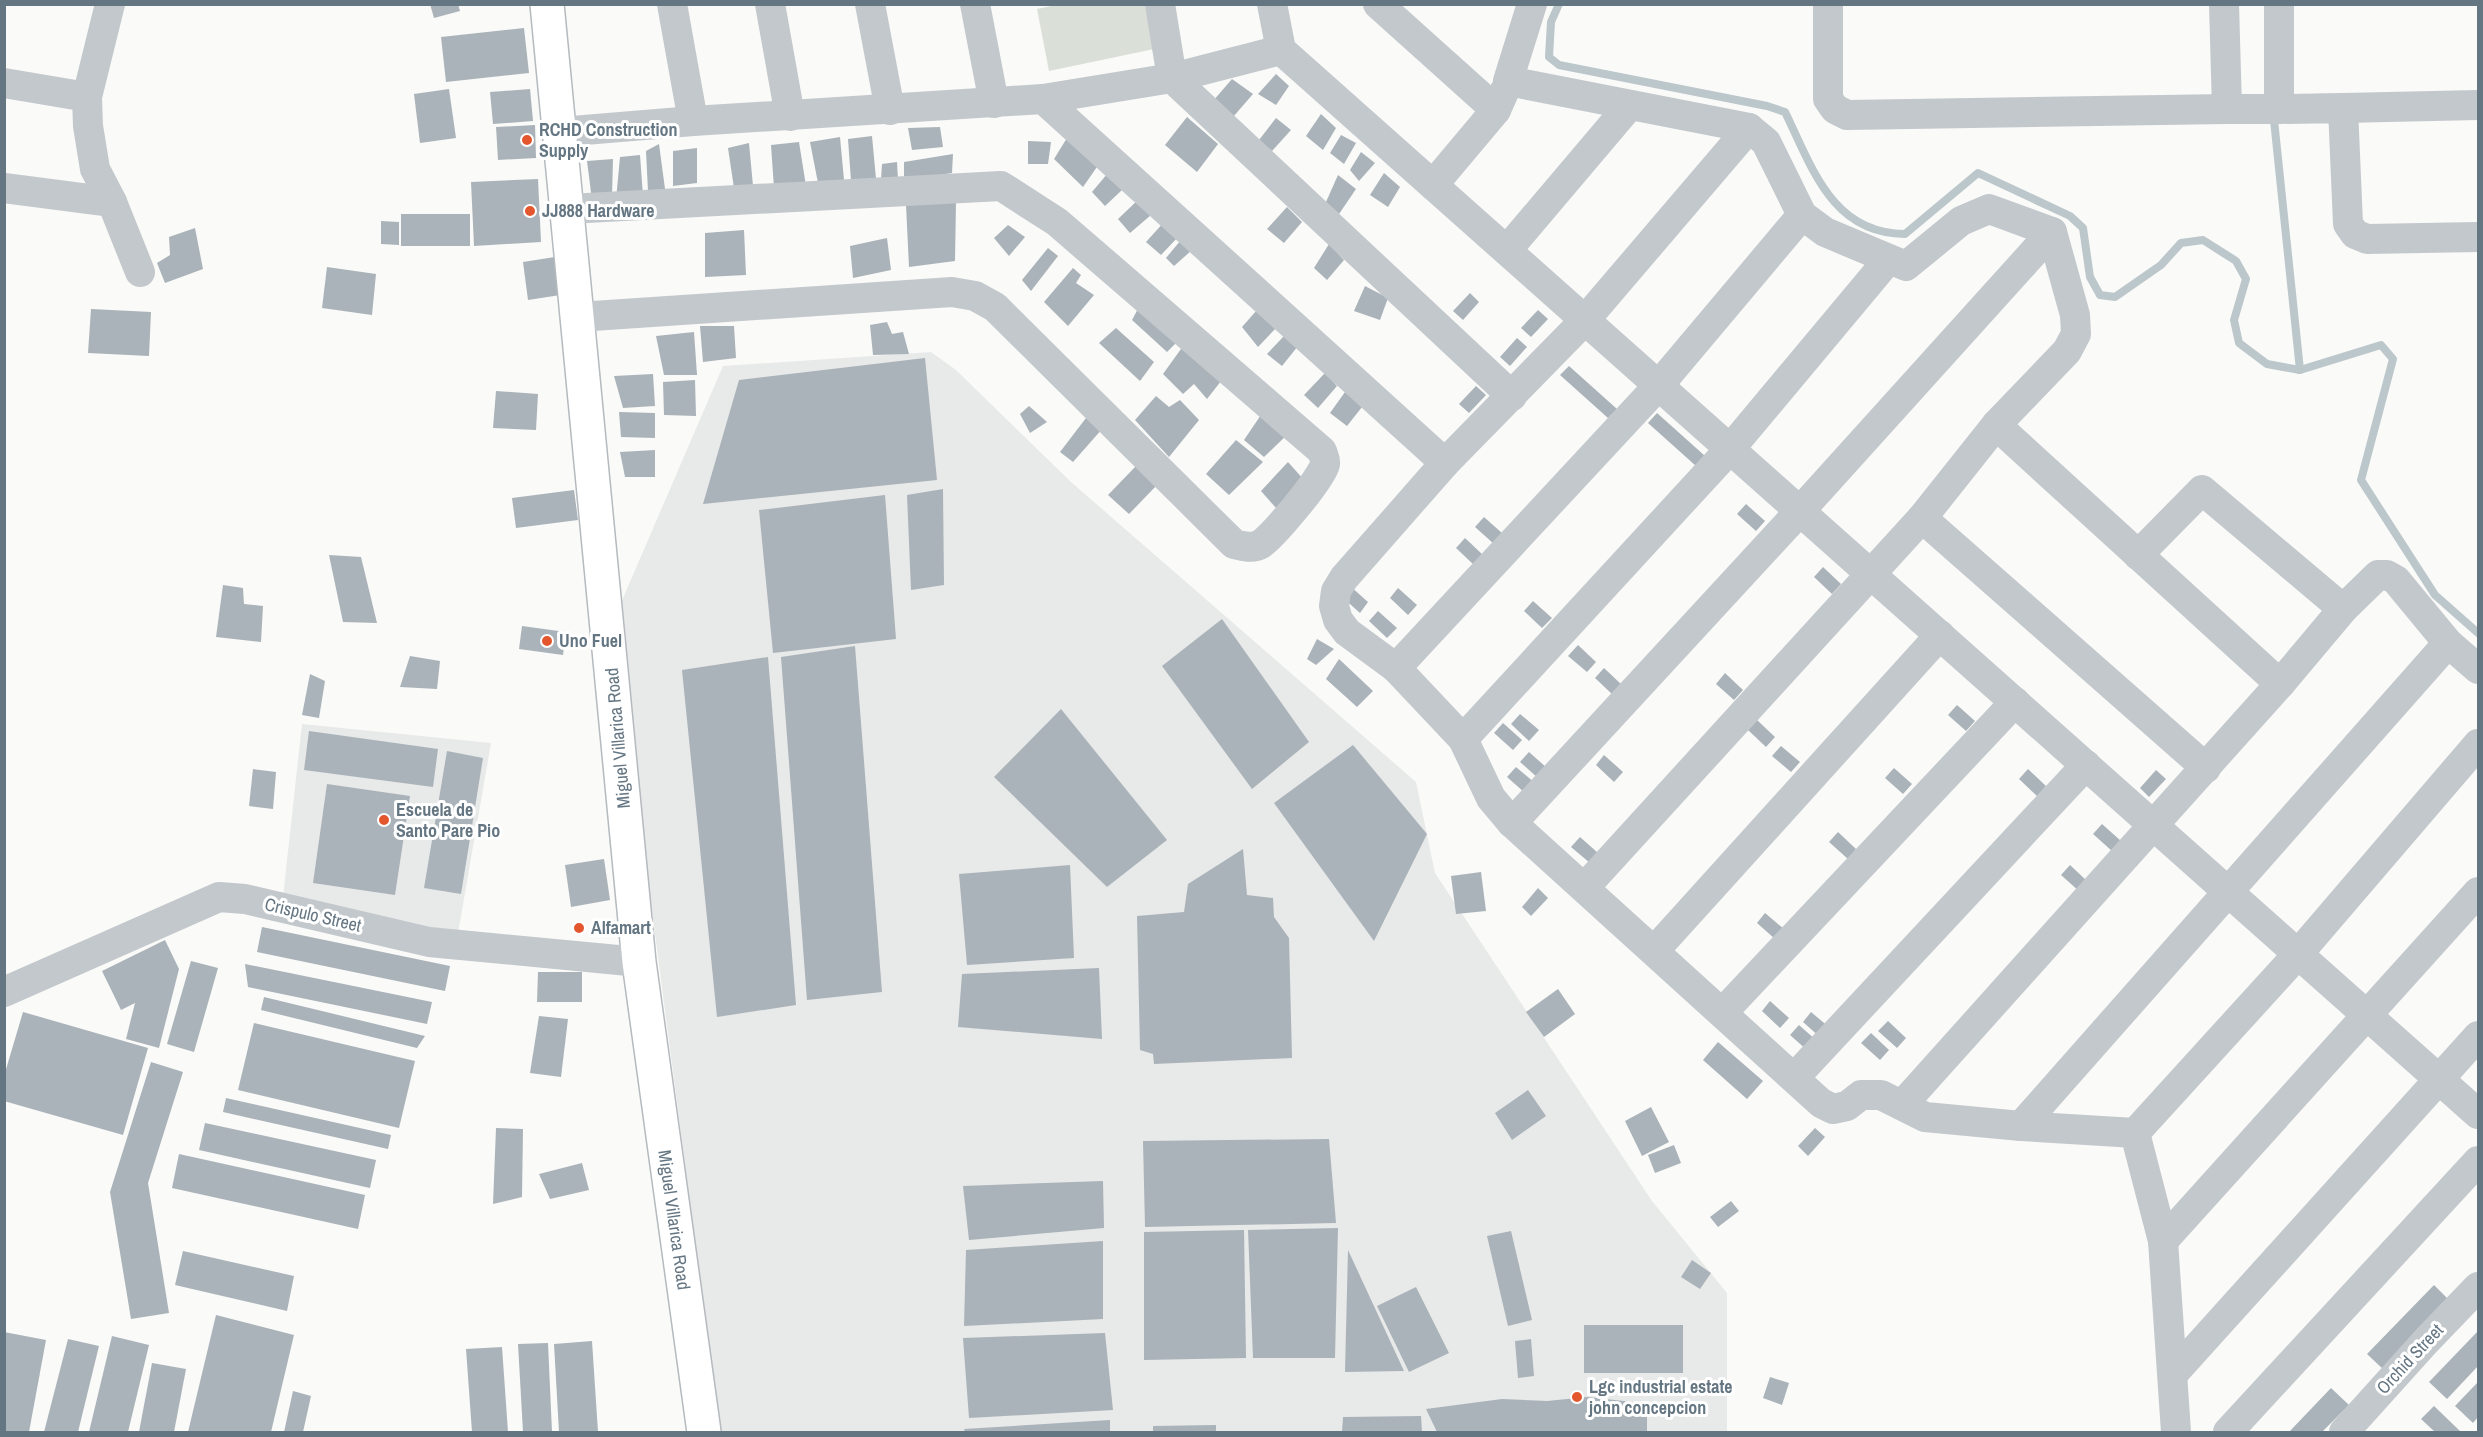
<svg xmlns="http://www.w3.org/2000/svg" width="2483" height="1437" font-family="'Archivo Narrow',sans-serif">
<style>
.built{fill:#e8e9e9}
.green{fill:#dadfd7}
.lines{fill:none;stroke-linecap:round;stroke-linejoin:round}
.stream{stroke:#bbc7cb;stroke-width:8}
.building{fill:#aab3b9}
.major-casing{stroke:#b5babe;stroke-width:36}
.minor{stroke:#c3c8cc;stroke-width:30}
.major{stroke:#fff;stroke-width:33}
.poi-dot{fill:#e4572e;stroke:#fff;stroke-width:2}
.labels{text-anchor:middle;stroke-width:6;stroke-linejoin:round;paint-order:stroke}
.poi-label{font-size:18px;font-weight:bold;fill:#657683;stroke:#fff;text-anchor:start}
.street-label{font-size:18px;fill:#657683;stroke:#fff}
</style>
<rect width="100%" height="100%" fill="#fafaf8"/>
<g class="built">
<path d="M931,352l25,18 115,112 345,300 19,91 217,328 75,92v139h-1007l-106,-813 109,-253z"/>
<path d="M302,724l189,19 -34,196 -174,-42z"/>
</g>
<path class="green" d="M1061,4l84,1 9,44 -105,22 -12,-62z"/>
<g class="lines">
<g class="stream">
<path d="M1559,4l-8,18 -2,35 10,8 208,41 18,6c27,55 47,122 120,122l73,-61 92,43 13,12 7,49 10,18 15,2 46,-32 20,-22 22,-3 33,21 10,18 -12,41 5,23 28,21 33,6 81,-25 12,14 -32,121 74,115 43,38"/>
<path d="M2274,120l26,250"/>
</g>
</g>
<g class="building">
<path d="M430,4h28l2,7 -26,7z"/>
<path d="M524,28l5,45 -83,9 -5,-45z"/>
<path d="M1276,74l13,12 -13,19 -18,-11z"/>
<path d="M1232,79l21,15 -20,23 -20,-16z"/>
<path d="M449,89l7,49 -36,5 -6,-49z"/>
<path d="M530,89l3,32 -40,3 -3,-32z"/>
<path d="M1321,114l15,14 -13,22 -17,-14z"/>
<path d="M1187,117l31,27 -21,28 -32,-27z"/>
<path d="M1276,118l15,12 -19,21 -13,-11z"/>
<path d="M535,125l1,33 -38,2 -2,-33z"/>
<path d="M940,127l3,20 -31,3 -4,-22z"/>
<path d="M1341,135l15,8 -12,21 -14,-11z"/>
<path d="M872,136l4,43 -25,2 -3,-42z"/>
<path d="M840,137l4,43 -26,3 -8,-41z"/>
<path d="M1067,138l32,26 -16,23 -29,-28z"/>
<path d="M1028,141l23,1 -3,22h-20z"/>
<path d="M799,142l7,44 -32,2 -3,-43z"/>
<path d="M749,143l4,43 -19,2 -6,-40z"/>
<path d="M659,144l6,45 -17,2 -2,-40z"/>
<path d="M697,148v35l-24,3v-35z"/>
<path d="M1361,152l14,11 -16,18 -9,-11z"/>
<path d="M953,154l-1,19 -48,7v-18z"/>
<path d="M640,155l3,41 -27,4 4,-43z"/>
<path d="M613,159l-1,37 -20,4 -5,-39z"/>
<path d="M897,162l1,18h-17l1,-16z"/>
<path d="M1108,173l14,17 -17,16 -13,-14z"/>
<path d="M1384,173l16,14 -12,20 -18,-12z"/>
<path d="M1338,175l18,14 -17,25 -13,-12z"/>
<path d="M538,179l3,63 -67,4 -3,-64z"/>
<path d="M1140,198l11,17 -21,18 -12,-14z"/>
<path d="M956,201l-1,60 -46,6 -3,-62z"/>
<path d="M1287,207l15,15 -18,21 -17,-14z"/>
<rect x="401" y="214" width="69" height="32"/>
<path d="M381,221l18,1v23l-18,-1z"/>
<path d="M1165,221l13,16 -17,18 -15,-13z"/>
<path d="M1008,225l17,12 -16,19 -15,-18z"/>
<path d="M195,228l8,41 -38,14 -8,-20 13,-8 -1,-18z"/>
<path d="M744,230l2,45 -41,2v-44z"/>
<path d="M887,238l4,32 -38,8 -3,-32z"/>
<path d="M1181,240l11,10 -18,16 -8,-8z"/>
<path d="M1329,244l15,16 -17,20 -13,-12z"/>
<path d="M1048,248l10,8 -27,35 -9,-11z"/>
<path d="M561,256l6,38 -39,6 -5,-38z"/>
<path d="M327,267l49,7 -4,41 -50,-7z"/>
<path d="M1073,268l8,7 -5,8 18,12 -26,31 -24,-24z"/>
<path d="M1365,286l23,12 -8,22 -26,-9z"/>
<path d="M1470,293l9,9 -16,18 -10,-9z"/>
<path d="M1140,305l39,35 -12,12 -35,-32z"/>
<path d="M91,309l60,3 -2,44 -61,-3z"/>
<path d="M1257,310l20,17 -19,20 -16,-20z"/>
<path d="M1538,310l10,9 -17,18 -10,-9z"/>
<path d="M887,322l5,12 11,-2 6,22 -36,1 -3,-30z"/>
<path d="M700,326h34l2,32 -33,4z"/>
<path d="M1116,328l38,34 -14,19 -41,-38z"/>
<path d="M694,332l3,43h-33l-8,-39z"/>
<path d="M1285,335l13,11 -16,20 -15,-12z"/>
<path d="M1517,338l10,9 -17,19 -10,-9z"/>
<path d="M1186,342l39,34 -18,23 -13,-15 -11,10 -20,-20z"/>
<path d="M925,358l12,122 -234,24 36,-124z"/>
<path d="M1569,366l48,43 -9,9 -48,-43z"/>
<path d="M1325,373l12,13 -19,22 -14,-13z"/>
<path d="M653,374l2,32 -32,2 -9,-32z"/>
<path d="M695,380l1,36 -32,-1 -1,-33z"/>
<path d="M1476,386l10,9 -17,18 -10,-9z"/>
<path d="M496,391l42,3 -2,36 -43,-2z"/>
<path d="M1345,392l17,15 -15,19 -17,-13z"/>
<path d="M1156,396l13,11 11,-7 19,20 -30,37 -34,-37z"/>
<path d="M1029,406l18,16 -17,11 -10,-19z"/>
<path d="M1265,409l24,24 -25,24 -20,-17z"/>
<path d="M619,412l36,1v25l-34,-1z"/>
<path d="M1657,413l48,43 -9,10 -48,-43z"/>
<path d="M1086,418l17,10 -30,34 -13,-10z"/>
<path d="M1236,440l27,22 -34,33 -23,-21z"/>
<path d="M655,450v27h-30l-5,-25z"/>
<path d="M1288,462l16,18 -27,29 -16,-18z"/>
<path d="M1137,465l21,19 -29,30 -21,-19z"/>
<path d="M943,489l1,96 -33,5 -4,-95z"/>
<path d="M574,490l4,30 -62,8 -4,-30z"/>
<path d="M885,495l11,144 -123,14 -14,-143z"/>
<path d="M1746,504l19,17 -9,10 -19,-17z"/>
<path d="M1484,517l19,17 -9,10 -19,-17z"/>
<path d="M1465,538l18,17 -9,10 -18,-17z"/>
<path d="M329,555l32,2 16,66 -34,-1z"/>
<path d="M1823,567l18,17 -9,10 -18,-17z"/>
<path d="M223,585l20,3 1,16 19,2 -2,36 -45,-5z"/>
<path d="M1350,586l18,16 -8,11 -19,-17z"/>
<path d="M1398,588l19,17 -9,10 -18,-17z"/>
<path d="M1533,601l19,17 -10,10 -18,-17z"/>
<path d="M1378,611l19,17 -10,10 -18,-17z"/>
<path d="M1222,619l87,123 -57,47 -90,-123z"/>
<path d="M522,626l44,6 -3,23 -44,-6z"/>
<path d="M1317,639l17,10 -18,16 -9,-6z"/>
<path d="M1578,645l18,17 -9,10 -19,-16z"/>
<path d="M855,646l27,346 -75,8 -26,-343z"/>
<path d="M410,656l30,5 -3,28 -37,-2z"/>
<path d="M768,657l28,348 -79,12 -35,-347z"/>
<path d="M1339,659l34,32 -16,16 -31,-28z"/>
<path d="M1604,668l18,17 -9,10 -18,-17z"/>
<path d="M1725,673l18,17 -9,10 -18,-16z"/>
<path d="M310,674l15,7 -6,37 -17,-3z"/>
<path d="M1957,705l18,16 -9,10 -18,-16z"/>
<path d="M1061,709l106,131 -60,47 -113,-110z"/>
<path d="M1520,714l19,16 -10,11 -18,-17z"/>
<path d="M1757,720l18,17 -9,10 -18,-17z"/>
<path d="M1503,723l19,17 -9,10 -19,-17z"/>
<path d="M309,731l129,18 -5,38 -129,-17z"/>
<path d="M1353,745l74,89 -53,107 -100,-138z"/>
<path d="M1781,746l19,16 -9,10 -19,-16z"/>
<path d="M447,751l36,7 -22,136 -37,-6z"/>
<path d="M1529,752l18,16 -9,10 -18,-16z"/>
<path d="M1604,755l19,17 -9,10 -18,-17z"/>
<path d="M1516,767l19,16 -10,10 -18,-16z"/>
<path d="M1894,768l18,16 -9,10 -18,-16z"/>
<path d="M253,769l23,3 -3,37 -24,-3z"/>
<path d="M2028,769l18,17 -9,10 -18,-17z"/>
<path d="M2156,770l10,9 -17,18 -9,-9z"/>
<path d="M327,784l83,12 -15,99 -82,-12z"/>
<path d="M2102,824l19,17 -9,10 -19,-17z"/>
<path d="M1838,832l18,17 -8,10 -19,-17z"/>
<path d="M1580,837l18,16 -8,10 -19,-16z"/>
<path d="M1243,849l4,46 26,3 1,19 15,21 3,120 -138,6 -1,-10 -13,-4 -3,-134 47,-4 4,-28z"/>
<path d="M604,859l6,41 -39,7 -6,-42z"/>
<path d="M1070,865l4,93 -107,7 -8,-91z"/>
<path d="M2070,865l18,17 -8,10 -19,-17z"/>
<path d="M1481,872l5,39 -30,3 -5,-38z"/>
<path d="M1538,888l10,10 -17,18 -9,-9z"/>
<path d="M1765,913l19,16 -9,10 -18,-16z"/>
<path d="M262,927l188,39 -5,25 -188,-39z"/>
<path d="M165,940l14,29 -20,79 -33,-9 9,-36 -14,7 -19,-39z"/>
<path d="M191,961l27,7 -24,84 -27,-8z"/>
<path d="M245,964l187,38 -5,22 -179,-37z"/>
<path d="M1099,968l3,71 -144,-12 4,-53z"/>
<path d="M538,972h44v30h-45z"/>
<path d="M1558,989l17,25 -31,23 -18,-25z"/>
<path d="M264,997l161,39 -8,12 -156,-38z"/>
<path d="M1770,1001l19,17 -9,10 -18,-17z"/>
<path d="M23,1012l125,36 -25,87 -119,-34v-25z"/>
<path d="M1811,1012l19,16 -9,10 -18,-16z"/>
<path d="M539,1016l29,3 -7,58 -31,-4z"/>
<path d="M1888,1021l18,17 -9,10 -19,-17z"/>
<path d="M254,1023l161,38 -16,67 -161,-38z"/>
<path d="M1799,1025l18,16 -9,10 -18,-16z"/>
<path d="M1871,1033l18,17 -9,10 -19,-17z"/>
<path d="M1718,1042l45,39 -16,18 -44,-39z"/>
<path d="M151,1062l32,10 -35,111 21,130 -38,6 -21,-127z"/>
<path d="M1528,1090l18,26 -34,24 -17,-27z"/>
<path d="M226,1098l165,37 -3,14 -165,-37z"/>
<path d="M1651,1107l18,35 -27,14 -17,-35z"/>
<path d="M205,1123l171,37 -6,28 -171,-38z"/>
<path d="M496,1128l27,1 -1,68 -29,7z"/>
<path d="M1815,1128l10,9 -17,19 -10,-10z"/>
<path d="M1329,1139l7,84 -191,4 -2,-86z"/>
<path d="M1674,1145l7,18 -26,10 -7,-18z"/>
<path d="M179,1154l186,41 -7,34 -186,-41z"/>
<path d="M582,1163l7,27 -39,9 -11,-25z"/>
<path d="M1103,1181l1,47 -135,12 -6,-54z"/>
<path d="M1731,1201l8,10 -21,16 -8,-10z"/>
<path d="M1338,1228l-3,130h-82l-5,-128z"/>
<path d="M1244,1230l2,128 -102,2v-128z"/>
<path d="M1511,1231l21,89 -24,6 -21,-90z"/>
<path d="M1103,1241v78l-139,7 2,-76z"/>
<path d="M1348,1250l56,121 -59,1z"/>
<path d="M183,1251l111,25 -7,35 -112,-26z"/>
<path d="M1692,1260l19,13 -11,16 -19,-12z"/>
<path d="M2434,1285l17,17 -67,68 -17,-16z"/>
<path d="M1416,1287l33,66 -40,19 -32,-66z"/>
<path d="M216,1315l78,20 -23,97h-83z"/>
<rect x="1584" y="1325" width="99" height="48"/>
<path d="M2478,1331v35l-31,33 -18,-17z"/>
<path d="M4,1332l42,8 -17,92h-25z"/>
<path d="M1105,1333l8,77 -144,8 -6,-80z"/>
<path d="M112,1336l37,9 -21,87h-39z"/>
<path d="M68,1339l31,7 -21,86h-34z"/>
<path d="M1531,1339l3,37 -16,2 -3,-37z"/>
<path d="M592,1341l6,91h-39l-5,-88z"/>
<path d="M548,1343l4,89h-29l-5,-88z"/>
<path d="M502,1347l6,85h-36l-6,-83z"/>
<path d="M152,1363l34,6 -12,63h-35z"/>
<path d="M1770,1377l19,6 -7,22 -19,-7z"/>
<path d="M2478,1382v35l-5,6 -18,-17z"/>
<path d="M2331,1388l18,17 -27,27h-33z"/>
<path d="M293,1391l18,5 -8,36h-19z"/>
<path d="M1587,1397l46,5 14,8v22h-210l-11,-23 76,-10 45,2z"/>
<path d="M2434,1406l27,26h-26l-14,-13z"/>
<path d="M1421,1416l1,16h-80l1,-15z"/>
<path d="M1110,1420v12h-145l-1,-3z"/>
<path d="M1216,1425v7h-63v-6z"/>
</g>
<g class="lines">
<defs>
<path id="major" d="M547,4l92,958 65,470"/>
</defs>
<use href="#major" class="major-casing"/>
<g class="minor">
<path d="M110,4l-23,93 1,29 7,43 17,33 28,70"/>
<path d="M672,4l21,117"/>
<path d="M770,4l20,112"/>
<path d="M870,4l20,106"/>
<path d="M975,4l19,99"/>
<path d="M1160,4l12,74 340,318"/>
<path d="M1272,4l9,46"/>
<path d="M1378,4l118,106"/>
<path d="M1532,4l-24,77 241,47 17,14 36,73 23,17 81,34 55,-45 28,-12 63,23 23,83 1,19 -9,17 -71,74 -74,93 -337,369"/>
<path d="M1828,4v95l7,10 12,6 380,-6 -3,-105"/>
<path d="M4,83l83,14"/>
<path d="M1043,99l402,364"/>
<path d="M2343,108l135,-3"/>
<path d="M2227,109h52v-105"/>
<path d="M2279,109l64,-1 5,116 7,10 12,5 111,-2"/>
<path d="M1749,128l-164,192 -140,143 -101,115 -8,13 -2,15 4,14 9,12 49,36 67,71 28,59 21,25 309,280 12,6 14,-3 14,-11h20l44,22 96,9 114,7 28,108 13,191"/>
<path d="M560,132l133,-11 350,-22 129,-21 109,-28 1197,1064"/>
<path d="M1433,185l63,-75 8,-18"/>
<path d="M4,188l108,14"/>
<path d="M568,209l433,-23 56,36 265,229c1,4 4,9 3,13 -3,14 -51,71 -64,80 -8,5 -19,2 -27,0l-239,-237 -20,-11 -23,-4 -374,25"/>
<path d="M1507,250l122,-144"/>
<path d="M1996,425l284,259"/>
<path d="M1922,518l284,250"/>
<path d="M2138,555l64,-65 141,119"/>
<path d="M1396,668l263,-283 143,-170"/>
<path d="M1463,739l267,-290 158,-189"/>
<path d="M1512,823l288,-312 252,-279"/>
<path d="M1655,950l285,-315"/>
<path d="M4,992l215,-95 26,2 184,43 210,20"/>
<path d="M1723,1012l292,-310"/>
<path d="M1794,1078l292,-313"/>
<path d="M1903,1104l377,-420 63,-75 35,-34h9l9,5 52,63 30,26"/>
<path d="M2021,1126l427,-483"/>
<path d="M2135,1133l163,-179 180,-210"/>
<path d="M2163,1241l315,-349"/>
<path d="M2173,1374l305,-338"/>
<path d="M2228,1432l250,-271"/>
<path d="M2344,1432l83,-92 51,-53"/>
</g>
<use href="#major" class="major"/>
</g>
<g class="poi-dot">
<circle cx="527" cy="140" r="6"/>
<circle cx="530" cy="211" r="6"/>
<circle cx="547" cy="641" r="6"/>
<circle cx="384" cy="820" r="6"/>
<circle cx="579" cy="928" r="6"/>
<circle cx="1577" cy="1397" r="6"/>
</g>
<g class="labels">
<g class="poi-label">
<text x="539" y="136">RCHD Construction<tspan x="539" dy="21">Supply</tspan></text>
<text x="542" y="217">JJ888 Hardware</text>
<text x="559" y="647">Uno Fuel</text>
<text x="396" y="816">Escuela de<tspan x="396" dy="21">Santo Pare Pio</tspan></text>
<text x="591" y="934">Alfamart</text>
<text x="1589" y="1393">Lgc industrial estate<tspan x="1589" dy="21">john concepcion</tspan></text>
</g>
<g class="street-label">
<text transform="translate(618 738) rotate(-95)" y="6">Miguel Villarica Road</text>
<text transform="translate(313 915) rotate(13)" y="6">Crispulo Street</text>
<text transform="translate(674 1220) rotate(82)" y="6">Miguel Villarica Road</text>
<text transform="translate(2410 1359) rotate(-47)" y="6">Orchid Street</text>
</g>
</g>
<rect width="2483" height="1437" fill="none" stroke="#657683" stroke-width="12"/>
</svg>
